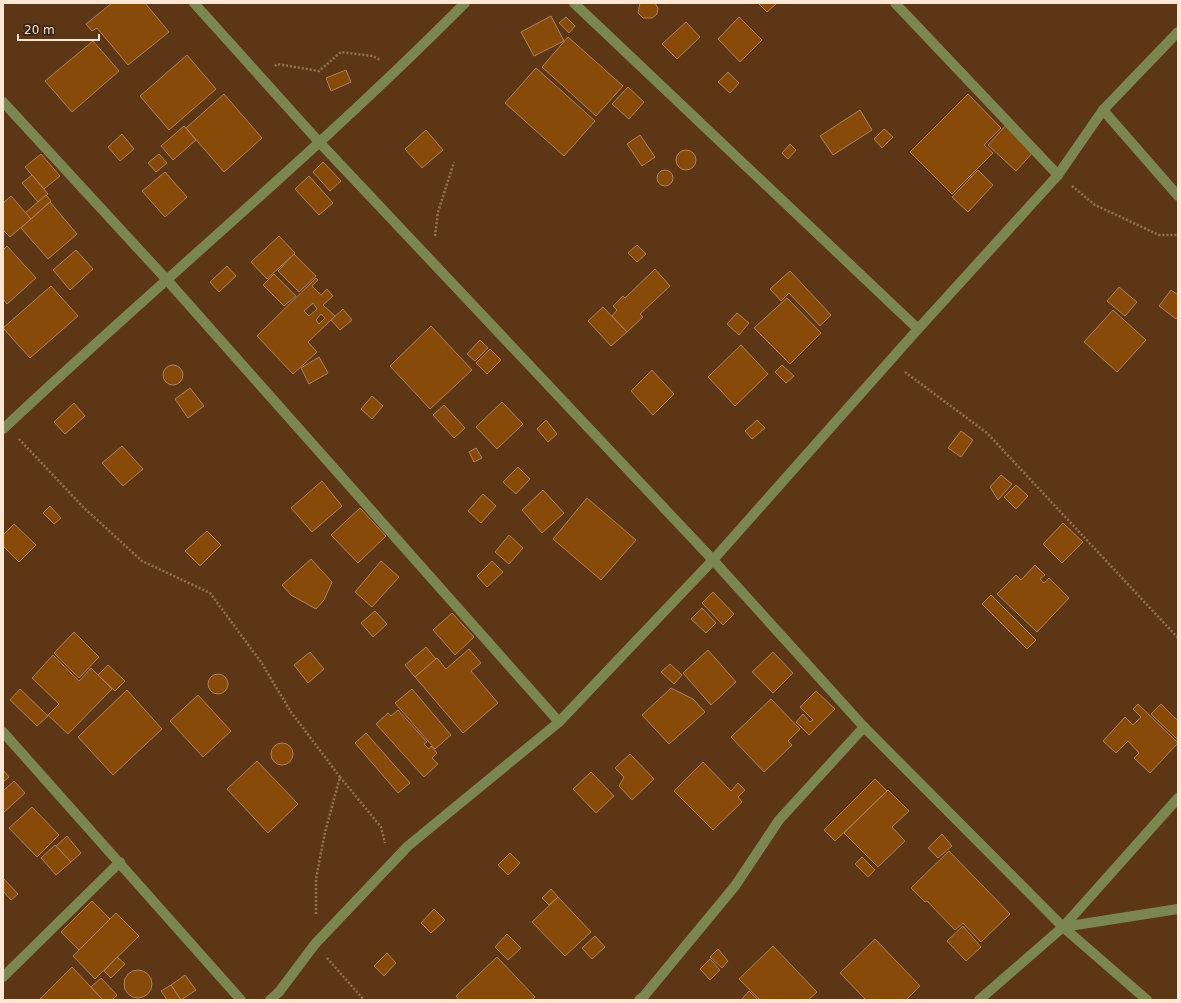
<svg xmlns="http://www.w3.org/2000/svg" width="1181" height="1003" font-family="'DejaVu Sans',sans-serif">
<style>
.building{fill:#884a09;stroke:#ae8261;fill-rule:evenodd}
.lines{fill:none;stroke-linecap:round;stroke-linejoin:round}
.path{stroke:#957358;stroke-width:2.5;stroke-dasharray:2 2;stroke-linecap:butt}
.minor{stroke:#7c8651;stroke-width:10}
</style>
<rect width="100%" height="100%" fill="#5c3615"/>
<g class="building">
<path d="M112,3h33l24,29 -41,33 -31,-37 -5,3 -6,-7z"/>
<path d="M640,3h15l3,5 -1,6 -5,4h-9l-5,-5z"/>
<path d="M758,3h17l1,1 -9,8z"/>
<path d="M551,16l13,25 -30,15 -13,-24z"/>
<path d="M566,17l9,9 -6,7 -10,-10z"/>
<path d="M739,17l23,23 -22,22 -22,-23z"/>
<path d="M686,22l14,15 -23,22 -15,-15z"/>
<path d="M568,37l55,49 -27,30 -54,-49z"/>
<path d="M93,41l26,30 -47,41 -27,-31z"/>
<path d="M187,55l29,34 -47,41 -29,-34z"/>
<path d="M536,68l59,53 -31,35 -59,-53z"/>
<path d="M346,70l5,12 -20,9 -5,-13z"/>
<path d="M728,72l11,11 -9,10 -12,-11z"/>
<path d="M628,87l16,15 -15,17 -17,-15z"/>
<path d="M224,94l38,44 -38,34 -38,-44z"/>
<path d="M968,94l33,34 -17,17 9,8 -41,41 -42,-42z"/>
<path d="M860,110l12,20 -39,25 -13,-19z"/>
<path d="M1007,124l28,26 -19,21 -28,-26z"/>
<path d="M184,126l12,14 -23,20 -12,-14z"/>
<path d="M884,129l9,8 -11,11 -8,-9z"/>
<path d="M426,130l17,20 -21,18 -17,-19z"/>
<path d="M122,134l12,15 -14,12 -12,-14z"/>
<path d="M640,135l15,22 -13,9 -15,-22z"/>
<path d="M790,144l6,6 -8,9 -6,-6z"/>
<circle cx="686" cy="160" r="10"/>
<path d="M41,154l19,22 -16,13 -19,-22z"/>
<path d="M159,154l8,9 -11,9 -8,-9z"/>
<path d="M323,162l18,19 -11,10 -17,-19z"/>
<circle cx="665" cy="178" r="8"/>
<path d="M978,170l15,15 -25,27 -16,-15z"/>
<path d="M165,172l22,25 -22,20 -23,-26z"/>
<path d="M32,175l16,19 -10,8 -16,-19z"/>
<path d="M309,176l24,27 -14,12 -24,-26z"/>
<path d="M46,195l5,6 -20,18 -6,-6z"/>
<path d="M11,196l20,23 -21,18 -7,-7v-27z"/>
<path d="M50,202l27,32 -29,25 -27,-31z"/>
<path d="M279,236l16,17 -28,26 -16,-17z"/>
<path d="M637,245l9,9 -9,8 -9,-9z"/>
<path d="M7,246l29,32 -29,26 -4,-5v-49z"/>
<path d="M76,250l17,19 -23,21 -17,-20z"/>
<path d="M294,254l22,22 -17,16 -21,-21z"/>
<path d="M227,266l9,10 -17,16 -9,-10z"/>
<path d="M655,269l15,17 -30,28 3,3 -16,15 -15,-16 5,-6 -4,-4 10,-10 2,2z"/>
<path d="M790,271l41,44 -11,11 -31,-33 -8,8 -11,-12z"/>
<path d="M274,274l22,22 -12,10 -21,-21z"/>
<path d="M316,278l2,2 -6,6 9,9 6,-6 6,7 -10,9 12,11 -27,26 9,10 -24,22 -36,-38zM313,303l4,6 -8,7 -5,-5zM321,314l4,4 -6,6 -3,-4z"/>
<path d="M51,286l27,30 -48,42 -27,-30z"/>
<path d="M1119,287l18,15 -12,14 -18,-15z"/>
<path d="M1171,290l7,5v21l-2,3 -17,-13z"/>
<path d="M787,298l34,35 -31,31 -36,-36z"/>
<path d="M603,307l24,25 -16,14 -23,-25z"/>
<path d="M343,309l9,11 -12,10 -9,-10z"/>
<path d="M1113,310l33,30 -29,32 -33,-30z"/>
<path d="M737,313l12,10 -10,12 -12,-11z"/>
<path d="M431,326l41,44 -42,39 -40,-43z"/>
<path d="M480,340l8,8 -13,13 -8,-7z"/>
<path d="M741,345l27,29 -33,32 -27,-29z"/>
<path d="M490,349l11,11 -14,14 -11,-11z"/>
<path d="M319,357l9,16 -19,11 -8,-16z"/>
<path d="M782,365l12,11 -8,7 -11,-11z"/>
<circle cx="173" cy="375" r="10"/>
<path d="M652,370l22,24 -21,21 -22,-24z"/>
<path d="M190,388l14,18 -16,12 -13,-19z"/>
<path d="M372,396l11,10 -11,13 -11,-10z"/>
<path d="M502,402l21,22 -26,25 -21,-22z"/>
<path d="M74,403l11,13 -20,18 -11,-12z"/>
<path d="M444,405l21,23 -11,10 -21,-23z"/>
<path d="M546,420l11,14 -9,8 -11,-13z"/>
<path d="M757,420l8,8 -13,11 -7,-8z"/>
<path d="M961,431l12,9 -12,17 -13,-9z"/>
<path d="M122,446l21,23 -20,17 -21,-23z"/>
<path d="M476,448l6,10 -8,4 -5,-10z"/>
<path d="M518,467l12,12 -14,15 -13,-12z"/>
<path d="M1001,475l11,9 -14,16 -8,-13z"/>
<path d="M322,481l20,25 -30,26 -21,-24z"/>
<path d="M1016,485l12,11 -12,13 -12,-12z"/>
<path d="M543,490l21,23 -22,20 -20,-23z"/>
<path d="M483,494l13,12 -15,17 -13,-12z"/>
<path d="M587,498l49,42 -35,40 -48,-41z"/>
<path d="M50,506l11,12 -7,6 -11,-11z"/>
<path d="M360,508l26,28 -28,27 -27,-28z"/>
<path d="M1063,523l20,19 -21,21 -19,-19z"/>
<path d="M14,524l22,21 -17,17 -16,-16v-11z"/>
<path d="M207,531l14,14 -21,21 -15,-15z"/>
<path d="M509,535l14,13 -14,16 -14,-12z"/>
<path d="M311,559l21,23 -8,18 -8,9 -25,-14 -9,-10z"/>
<path d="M381,561l18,16 -27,30 -17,-15z"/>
<path d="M492,561l11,11 -16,15 -10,-11z"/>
<path d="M1035,565l10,10 -5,4 4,4 5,-5 20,20 -32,34 -40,-38 19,-19 5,5z"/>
<path d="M713,592l21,22 -11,11 -21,-22z"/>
<path d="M991,595l45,45 -9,9 -45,-45z"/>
<path d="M702,608l14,15 -10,10 -15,-14z"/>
<path d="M375,611l12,13 -14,13 -12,-14z"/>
<path d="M452,613l22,24 -19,18 -22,-25z"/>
<path d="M74,632l25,25 -20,21 -25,-25z"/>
<path d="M426,647l10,12 -21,18 -10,-12z"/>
<path d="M469,649l12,14 -10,8 27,32 -35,30 -48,-56 22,-19 9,11z"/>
<path d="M708,650l28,32 -25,23 -28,-32z"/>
<path d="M310,652l14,17 -16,14 -14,-18z"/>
<path d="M773,652l20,21 -20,20 -21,-21z"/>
<path d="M53,655l26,26 12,-13 21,21 -44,45 -20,-19 11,-11 -27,-26z"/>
<path d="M670,664l12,11 -8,9 -13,-12z"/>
<path d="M108,665l17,16 -10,10 -17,-16z"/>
<circle cx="218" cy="684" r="10"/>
<path d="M671,688l22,11 12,13 -36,32 -27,-29z"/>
<path d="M20,689l28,27 -11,10 -27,-26z"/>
<path d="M412,689l39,46 -16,14 -40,-46z"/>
<path d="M127,690l35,39 -49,46 -35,-38z"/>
<path d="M816,691l19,18 -26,26 -13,-13 7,-8 7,8 3,-2 -13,-13z"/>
<path d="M198,695l33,36 -28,26 -33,-36z"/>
<path d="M771,699l29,30 -12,12 4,4 -28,27 -33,-35z"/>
<path d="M1138,704l40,39 -28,30 -16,-15 5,-5 -11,-12 -12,12 -13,-12 22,-24 8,8 8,-8 -8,-8z"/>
<path d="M1161,704l17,17v19l-27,-26z"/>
<path d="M398,710l29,32 -3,2 5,5 2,-3 6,7 -5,5 6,6 -14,13 -48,-53 12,-11 3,3z"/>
<path d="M366,733l44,50 -12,10 -43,-50z"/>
<circle cx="282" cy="754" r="11"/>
<path d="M630,754l24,25 -22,21 -13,-14 5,-9 -9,-9z"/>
<path d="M257,761l41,43 -30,29 -41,-44z"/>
<path d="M703,762l28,29 7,-8 7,7 -7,7 4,5 -29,28 -39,-39z"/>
<path d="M3,770l6,7 -6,5z"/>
<path d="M591,772l23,24 -18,17 -23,-24z"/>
<path d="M875,779l12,12 -52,50 -11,-11z"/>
<path d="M14,781l11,12 -22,20v-22z"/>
<path d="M888,790l21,21 -17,16 13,14 -27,26 -34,-34z"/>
<path d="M32,807l27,28 -22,22 -28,-29z"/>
<path d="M942,834l10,12 -14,12 -10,-10z"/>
<path d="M67,836l14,17 -10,9 -15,-16z"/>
<path d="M55,845l16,17 -15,13 -15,-17z"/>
<path d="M949,851l61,63 -29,28 -18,-19 -8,7 -28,-29 -2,1 -14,-14z"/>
<path d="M510,853l10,10 -12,12 -10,-10z"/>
<path d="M862,857l13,13 -7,7 -13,-13z"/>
<path d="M3,878l15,16 -7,6 -8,-9z"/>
<path d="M551,889l7,8 -9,8 -7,-7z"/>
<path d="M558,897l33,35 -26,24 -33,-34z"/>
<path d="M92,901l18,18 -31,31 -18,-18z"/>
<path d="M434,909l11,11 -14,13 -10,-10z"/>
<path d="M116,913l23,23 -44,43 -22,-23z"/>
<path d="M963,926l18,21 -15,14 -19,-20z"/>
<path d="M507,934l14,14 -13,12 -13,-13z"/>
<path d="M595,936l10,11 -13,12 -10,-11z"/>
<path d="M875,939l45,47 -14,14h-40l-26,-27z"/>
<path d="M773,946l44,46 -9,8h-48l-21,-21z"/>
<path d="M718,949l10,12 -6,7 -12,-11z"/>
<path d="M387,953l9,10 -12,13 -10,-10z"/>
<path d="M117,957l8,7 -14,14 -7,-7z"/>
<path d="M497,957l38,40 -3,3h-73l-3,-4z"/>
<path d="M710,959l10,11 -10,10 -10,-11z"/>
<path d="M72,967l30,32 -1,1h-62z"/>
<circle cx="138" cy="984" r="14"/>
<path d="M185,975l11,15 -15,10 -10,-15z"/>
<path d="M101,978l16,17 -5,5h-9l-12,-13z"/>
<path d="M171,985l10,15h-14l-6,-9z"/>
<path d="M749,991l9,9h-17z"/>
</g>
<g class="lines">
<g class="path">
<path d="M275,66l2,-2 42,7 22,-19 32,4 7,4"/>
<path d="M1072,186l23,19 64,30h19"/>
<path d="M435,236l3,-24 16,-50"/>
<path d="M905,372l82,61 191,205"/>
<path d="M19,439l64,68 59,54 68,32 51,69 30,50 49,65 -15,55 -9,47v36"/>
<path d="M340,777l41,50 4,16"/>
<path d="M327,958l37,42"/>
</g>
<g class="minor">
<path d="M194,3l126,140 393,417 151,167 199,200 84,73"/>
<path d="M574,3l344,326"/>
<path d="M895,3l163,172"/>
<path d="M3,102l164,178 392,442"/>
<path d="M1103,110l75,86"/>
<path d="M3,429c153,-144 314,-277 462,-426"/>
<path d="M3,732l238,268"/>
<path d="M1063,927l115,-18"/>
<path d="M3,977l117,-115"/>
<path d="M270,1000l9,-8 36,-48 93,-98 151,-124 154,-162 205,-231 140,-154 45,-65 75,-78"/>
<path d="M639,1000l5,-4 91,-110 44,-66 85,-93"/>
<path d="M979,1000l84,-73 115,-129"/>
</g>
</g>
<rect width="1181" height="1003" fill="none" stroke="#fee6d4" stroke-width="8"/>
<path d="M18 34v6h81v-6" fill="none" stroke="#fee6d4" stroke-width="2"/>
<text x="24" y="34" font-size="12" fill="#fee6d4" stroke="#342215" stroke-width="3" paint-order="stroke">20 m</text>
</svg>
